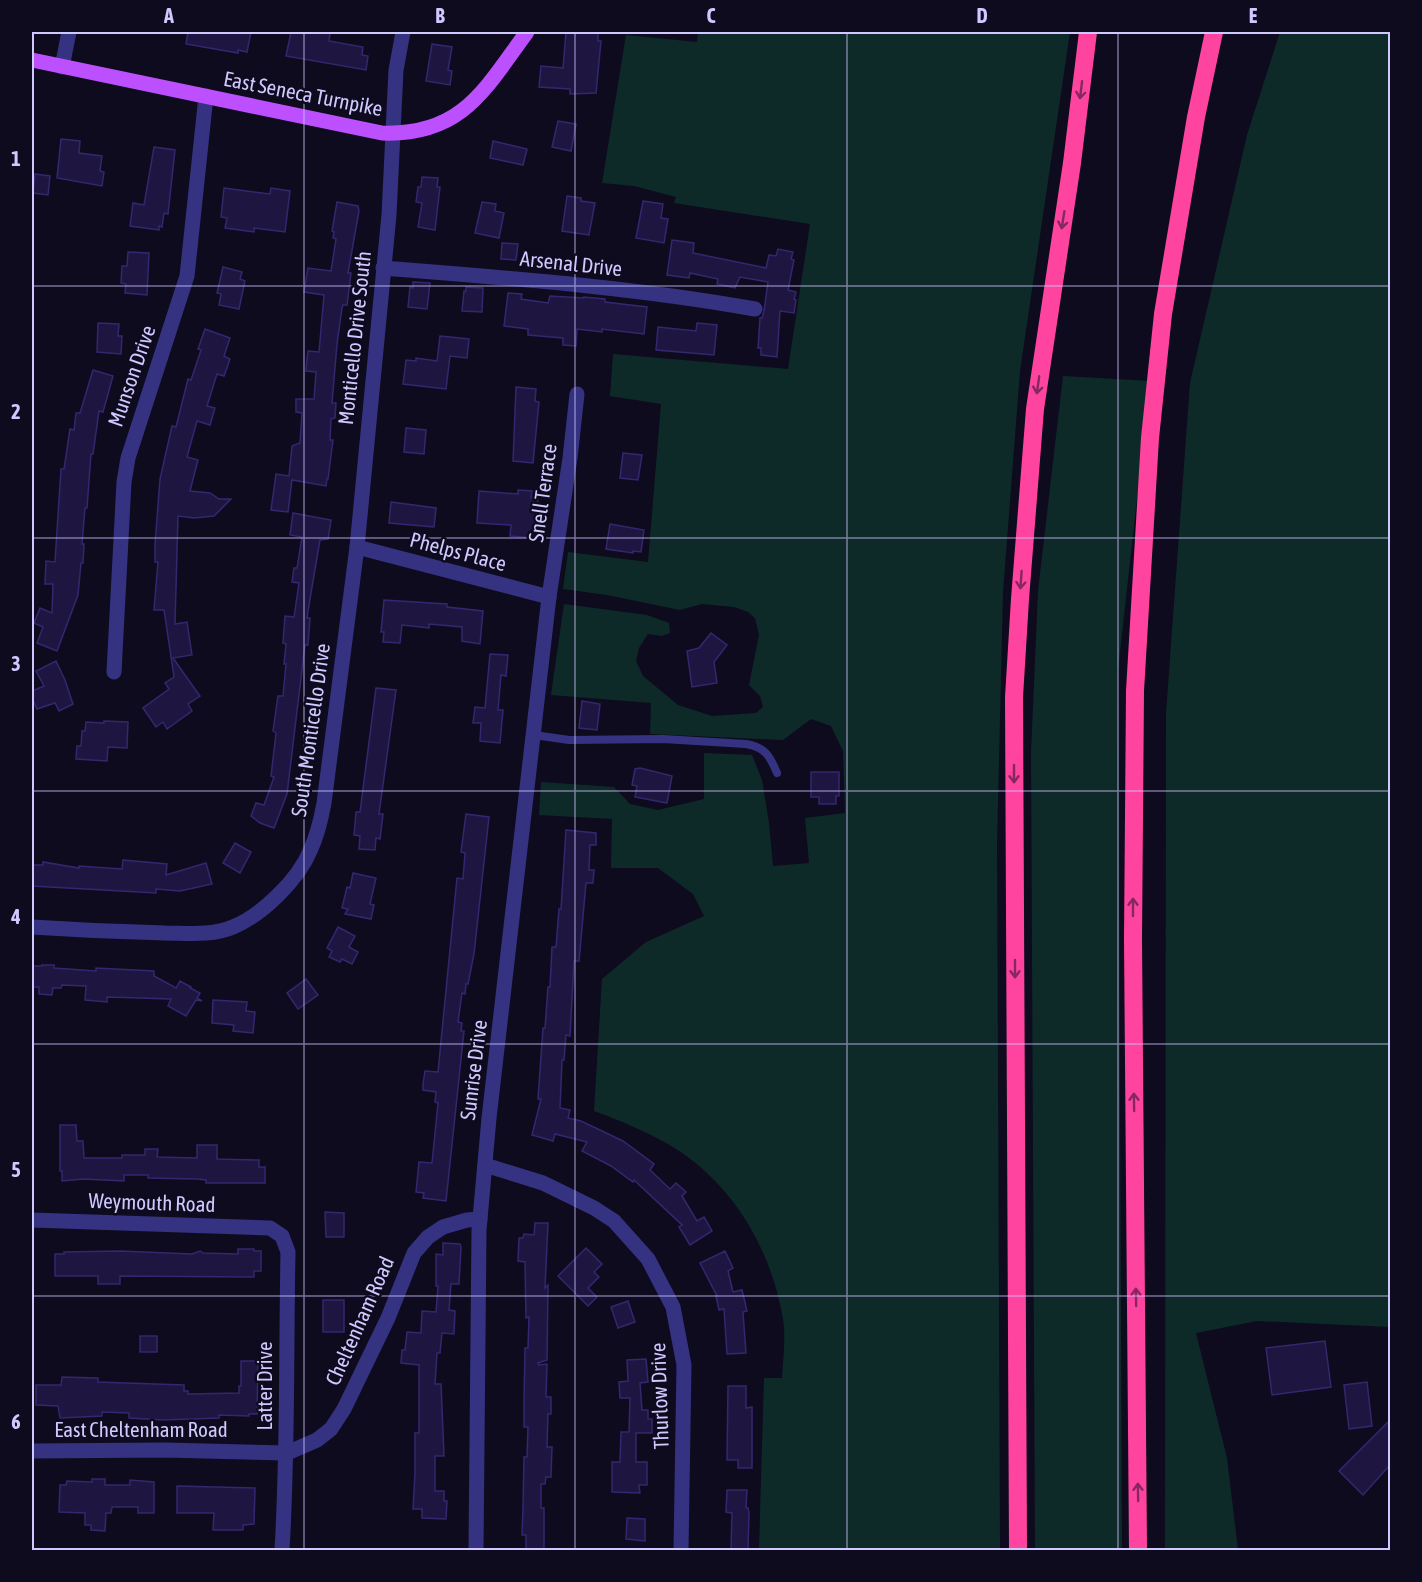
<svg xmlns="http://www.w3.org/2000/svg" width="1422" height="1582" font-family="'Asap Condensed',sans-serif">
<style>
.green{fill:#0e2a28}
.building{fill:#1e1641;stroke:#34276f;stroke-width:1.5}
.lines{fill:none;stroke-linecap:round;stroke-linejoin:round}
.service{stroke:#353381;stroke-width:8}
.minor{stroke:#353381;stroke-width:15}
.primary{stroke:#bc50ff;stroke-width:15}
.motorway{stroke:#ff44a0;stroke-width:18}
.oneway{stroke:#862860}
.grid{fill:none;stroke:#cfc9ff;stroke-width:1.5;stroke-opacity:0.55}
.labels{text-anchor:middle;stroke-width:5;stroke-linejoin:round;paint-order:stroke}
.street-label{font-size:21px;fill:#cfc9ff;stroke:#0e0b1f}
.neatline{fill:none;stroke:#cfc9ff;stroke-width:2}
.grid-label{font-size:20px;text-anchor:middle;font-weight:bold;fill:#cfc9ff}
</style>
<rect width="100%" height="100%" fill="#0e0b1f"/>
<g class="green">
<path d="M698,32h372l-50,339 -17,221 -6,252 3,706h-241l5,-172h18c1,-19 4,-41 1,-59 -12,-70 -49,-134 -110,-172 -25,-15 -52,-26 -79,-36l8,-132 44,-37 58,-26 -11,-22 -35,-26h-47l1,-49 -73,-4 2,-33 73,5 16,17 28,6 46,-11v-46l48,2 10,25 7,43 4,43 36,-3 -4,-45 40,-5 -2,-62 -12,-25 -20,-7 -28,21 -133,-6 1,-31 -100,-8 13,-91 83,11 22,8 1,10 -8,3 -14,-2 -9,14 -3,13 7,15 35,29 34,11 44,-3 7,-6 -3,-11 -11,-11 10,-50 -4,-17 -7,-6 -14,-5 -32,-3 -22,6 -73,-15 -44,-6 5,-37 80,10 13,-158 -51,-8 3,-42 175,15 22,-145 -136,-21 2,-6 -42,-11 -32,-3 24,-148 71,7z"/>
<path d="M1280,32h110v1295l-133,-6 -61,12 31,125 11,92h-73l1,-837 24,-330 57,-248z"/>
<path d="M1063,376l87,5 -32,289 4,880h-87l-4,-798 7,-161z"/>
</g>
<g class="building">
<path d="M188,32h63l-4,20 -9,-2v3l-52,-9z"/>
<path d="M291,32l39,1 -1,8 34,6 -1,8 6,1 -2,14 -80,-14z"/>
<path d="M566,32h32v9h3l-5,52 -26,1v-5l-31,-2 2,-21 22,2z"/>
<path d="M432,44l20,3 -4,23 4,1 -2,14 -24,-4z"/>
<path d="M558,121l18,3 -5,27 -19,-4z"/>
<path d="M61,139l19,2 -1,12 23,3 -2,15 4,1 -2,14 -45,-8z"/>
<path d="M493,141l34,8 -4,16 -33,-7z"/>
<path d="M154,147l21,3 -7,64 -4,-1 -2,14 -3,-1v4l-29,-4 3,-23 11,2z"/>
<path d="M35,174l15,2 -2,19 -15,-2z"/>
<path d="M422,177l16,1 -1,9h3l-5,43 -17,-3 4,-24 -6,-1 2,-15h3z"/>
<path d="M224,188l46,6 1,-6 19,3 -5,41 -31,-4v4l-29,-4 2,-10 -6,-1z"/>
<path d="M567,196l14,2v3l14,2 -6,32 -27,-4z"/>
<path d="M643,201l20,3 -2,14 7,1 -4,24 -28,-5z"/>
<path d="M337,202l21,4 1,5 -11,62h3l-4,32h-4l-1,3 -5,36 -5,59h4l-1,15 -4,1 -1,21h3l-5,39h-1l-1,7 -34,-6 -4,32 -17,-2 5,-36 13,2 3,-30 8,-3 2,-30 -6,-1v-13h18l2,-27 -10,-1 1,-12 1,-8 11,1 5,-57 -20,-3 4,-24 23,3 5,-32 -3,-1 1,-6 -2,-1z"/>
<path d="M482,202l14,2 -1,7 9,2 -5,25 -24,-5z"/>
<path d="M672,240l22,3 -1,10 73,15 3,-13 7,1 2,-7 15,3 -2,7 3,1 -6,30 8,2 -2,7 2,1 -2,13 -14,-2 -3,46 -16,-2v-7h-3l2,-30h2l2,-7 4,-29 -28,-5 -5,11 -18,-4 1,-5 -28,-6 -1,5 -22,-3z"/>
<path d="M502,243l16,1 -2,16 -15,-1z"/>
<path d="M128,252l21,1 -2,42 -22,-2 1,-9 -5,-1 1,-17h5z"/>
<path d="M223,267l19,5 -2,7 5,2 -6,28 -20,-4 2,-11 -4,-1z"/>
<path d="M413,282l17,1 -3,26 -19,-2 2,-20 3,1z"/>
<path d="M466,287l17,1 -1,24 -20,-1 2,-20h2z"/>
<path d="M508,293l14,1 -1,5 27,4 2,-7 34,2v-1l21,2v3l42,5 -3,27 -42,-5v3l-25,-3 -1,17 -13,-1v-7l-35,-3v-6l-24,-3z"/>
<path d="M98,323l21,1 -1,12h4l-1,18 -24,-2z"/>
<path d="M697,323l20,2 -3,30 -58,-5 2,-23 38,4z"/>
<path d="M205,329l25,9 -6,18 6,3 -6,17 -7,-2 -10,32 8,2 -5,17 -13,-4 -10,36 11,3 -8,31 20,2 9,6h12l-17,17 -20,2 -16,-2 -3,108 12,-2 5,33 -19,3 27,38 -12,8 4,7 -25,18 -4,-7 -7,5 -13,-19 26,-19 -4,-6 9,-6 -10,-67h-10l4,-48h-3v-18l5,-65 12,-53 4,1 12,-48 3,1 10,-30 -3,-1z"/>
<path d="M440,336l29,3 -2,19 -17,-2 -4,33 -43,-5 3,-24 10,1v-3l21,3z"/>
<path d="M93,370l20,6 -10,36 -4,-1 -6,43h-2l-4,54h-2l-3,36h2l-1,19h-2l-3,32 -21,56 -20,-8 6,-16 -9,-4 6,-15 12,5 1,-29h-8l1,-23 9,1 6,-93h3l6,-40 4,1 2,-17h4z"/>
<path d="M516,387l20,2 -1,12 4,1 -6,61 -20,-2z"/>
<path d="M406,428l20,2 -2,24 -20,-2z"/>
<path d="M623,453l19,2 -4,25 -18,-2z"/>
<path d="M518,490l14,1 -1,7h7l-5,40 -23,-2 1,-11 -34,-2 2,-32 39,3z"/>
<path d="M391,502l45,6 -2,19 -45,-4z"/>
<path d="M293,513l38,7 -3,19 -8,1 -9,53 -4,25h3l-2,27h-3l-18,149 -13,34 -14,-5 -9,-7 5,-13 8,2 10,-28 -3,-1 5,-43 -3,-2 5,-35h5l3,-32h-2l2,-20 -3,-1 2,-27 9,1 5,-34 -7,-1 2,-14h3l5,-31 -12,-2z"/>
<path d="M610,524l34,6 -3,22 -8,-1v2l-27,-4z"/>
<path d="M384,600l63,4v3l36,4 -3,33 -18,-3v-14l-33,-3v4l-27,-3 -2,18 -17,-1 1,-10h-3z"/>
<path d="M711,633l16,12 -13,17 3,21 -25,4 -5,-36 12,-3z"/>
<path d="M490,654l18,1 -2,21 -5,-1 -3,35h5l-3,33 -20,-2 1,-18h-8l2,-16 10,1z"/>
<path d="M56,661l9,19 8,24 -14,7 -4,-8 -18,6 -5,-11v-7l12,-5 -8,-15z"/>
<path d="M376,688l20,2 -17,124h4l-3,25 -4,-1 -1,12 -16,-1 1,-13 -6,-1 2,-23h4z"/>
<path d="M582,701l18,3 -3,26 -18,-2z"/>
<path d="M104,721l24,1 -1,26 -19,-1 -1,14 -31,-2 1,-13h4l1,-15h3l1,-9 18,1z"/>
<path d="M640,768l32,8 -5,27 -32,-6 2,-11 -5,-1 3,-16z"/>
<path d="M811,772h28v24h-3v8h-17v-7h-8z"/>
<path d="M466,814l23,3 -15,137 -6,30h-2l-1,10 -3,-1 -4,29 4,1 -1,8h3l-18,170 -23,-3 1,-5 -8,-1 3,-30 13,1 6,-60 -3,-1 1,-10 -13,-2v-6l2,-13 13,1 19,-194 6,1 2,-26 -4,-1z"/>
<path d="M566,830l30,3v12h-6l-1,25h5l-1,13h-7l-7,78h-5l-4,75 -4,-1 -2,25h-2l-2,48 10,2 -2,8 13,3 42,20 31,23 -4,6 20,19 6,-6 10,9 -4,4 15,25 7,-4 8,14 -22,14 -11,-18 3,-2 -48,-45 -1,2 -22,-16 -29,-15 5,-9 -32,-8 -2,7 -21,-6 9,-36h-3l5,-71h2l3,-41h2l2,-40h4l3,-38h2z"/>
<path d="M235,843l16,9 -11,21 -17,-10z"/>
<path d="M123,860l44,4 -1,11 40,-12 6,21 -32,7 -24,-2v4l-124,-7v-21h11v-3l36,6v-2l43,3z"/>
<path d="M353,873l23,5 -6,26 4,1 -3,14 -26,-5 3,-5 -6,-1 5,-21 3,1z"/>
<path d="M338,927l17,9 -6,11 9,5 -6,12 -10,-5 -2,3 -11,-5 3,-6 -5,-3z"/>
<path d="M42,965h12v3l42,3v-3l58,3v5l22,12 4,-7 11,6 -1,1 10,5 -3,5 5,3 -6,-1 -10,16 -18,-10 3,-7 -64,-2v5l-22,-2 1,-14 -24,-1 -1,3h-8l-1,7 -13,-1v-7h-7v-21h10z"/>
<path d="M306,979l12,16 -20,14 -11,-16z"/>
<path d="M213,1000l34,2 -1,9 9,1 -2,21 -20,-2 1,-6 -22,-2z"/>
<path d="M60,1125h16l1,16h6l1,17h38v-3h23v-6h13l-1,8 40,1v-13h20v14l42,1v7h6v16h-59v-3l-9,-1 -49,-1v-3h-24v6l-40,-2 -22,2v-10h-2z"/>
<path d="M325,1212l19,1v24h-18z"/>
<path d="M535,1223h13l-3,65 3,-3 -1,75 -9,3 1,2 8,-1 -1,33h5v17h-3l-1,33h5l-1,30h-5l-1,7h-4v24h3v43h-18v-16h-4l1,-27 1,-51h3l1,-30h-4v-26l1,-53h3l1,-31 -3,1 -1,-56 -7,-1 1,-23h4l1,-4 10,1z"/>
<path d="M443,1243l17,1 1,3 -2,37h-8l-2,26 6,1 -1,23 -12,-1 -2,20h-3l-2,31h6l3,72h-9v35h9v10h3l-1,18 -24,-1v-9h-9l2,-36v-40h4v-68l-18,-2 1,-13h3l2,-18 14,1 1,-22 14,1 2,-26h-2v-32l7,1z"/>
<path d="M586,1248l16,16 -8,8 5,5 -11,11 9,9 -9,9 -30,-30z"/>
<path d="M238,1249h16v2h7v20h-7v6l-134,-1v8h-22v-8h-43v-22h9v-2l56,-1 72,3 8,-3 3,2 35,1z"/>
<path d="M725,1251l8,17 -5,3 5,21 9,-2 5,21 -4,1 3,41 -19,1 -3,-45 -5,1 -3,-14h1l-17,-33z"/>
<rect x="323" y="1300" width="21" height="32"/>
<path d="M628,1301l7,21 -17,6 -7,-21z"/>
<rect x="140" y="1336" width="17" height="16"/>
<path d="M1325,1341l6,46 -59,8 -6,-47z"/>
<path d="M646,1359l2,23 -8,1 2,27h6v9h4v14h-16v29h11v23h-8l1,8 -28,-1v-30h8l1,-30h8l1,-34h-10l-1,-16 9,-1 -1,-21z"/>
<path d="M241,1361h17l-1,53h-8v2l-30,-1v3l-56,2 -34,-2v-5l-27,-1v4l-42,2 -2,-12 -22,-1v-20h25l1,-8 36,1v4l86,3v6h4v3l51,-1v-7h2z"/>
<path d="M1367,1382l5,44 -23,3 -5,-44z"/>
<path d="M728,1386h18v22l6,-1v61h-14v-8h-11z"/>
<path d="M1390,1420v45l-27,30 -24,-24z"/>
<path d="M92,1479h13v6h25v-5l24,2v31h-16v-6h-26l-1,6h-5l-1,18 -14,-1v-5h-6v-12l-26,-1 1,-27h6l1,-4 25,1z"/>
<path d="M177,1486l78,2 -1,36 -11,1v5h-30l1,-17h-37z"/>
<path d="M727,1490h20l-1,18h2l1,4 -1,39h-17l1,-38 -6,-1z"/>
<path d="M627,1518l18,1v22l-19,-2z"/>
</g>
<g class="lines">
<path class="service" d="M534,735l35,5 94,-1 83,5c19,3 24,12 31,29"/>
<g class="minor">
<path d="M62,67l7,-35"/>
<path d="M383,268c124,10 249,19 372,41"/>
<path d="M357,547l192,50"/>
<path d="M114,672l10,-190 4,-24 59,-182 19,-180"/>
<path d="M32,927c44,3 88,5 133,6 22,0 47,3 68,-6 29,-12 65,-47 77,-76 7,-15 11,-31 14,-48l33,-256 32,-332 7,-145 7,-38"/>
<path d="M485,1165l58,18 51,25 20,13 34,38 25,48 11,58 -3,185"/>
<path d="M32,1220l238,8 12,8 6,16c-2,99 0,199 -6,298"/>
<path d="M32,1451l133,-1 122,3 30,-13 14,-11 13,-20 44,-91 26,-65 14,-16 15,-10 24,-7 13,-1"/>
<path d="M476,1550l3,-320 10,-112 60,-521 21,-139 7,-64"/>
</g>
<path class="primary" d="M32,60l350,73c80,3 103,-44 145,-101"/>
<g class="motorway">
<path d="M1018,1550l-4,-853 6,-98 15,-190 37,-246 16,-131"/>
<path d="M1138,1550l-5,-610 2,-249 15,-253 13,-124 33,-197 18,-85"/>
</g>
</g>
<defs><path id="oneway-shaft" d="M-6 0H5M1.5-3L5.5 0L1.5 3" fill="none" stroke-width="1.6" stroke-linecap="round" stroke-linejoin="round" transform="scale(1.5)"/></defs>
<g class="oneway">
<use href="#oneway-shaft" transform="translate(1081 90) rotate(97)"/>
<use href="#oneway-shaft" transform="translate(1063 220) rotate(99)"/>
<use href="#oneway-shaft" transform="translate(1038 385) rotate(98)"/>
<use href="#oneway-shaft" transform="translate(1021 580) rotate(94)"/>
<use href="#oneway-shaft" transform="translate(1014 774) rotate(90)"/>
<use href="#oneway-shaft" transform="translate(1133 907) rotate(-90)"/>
<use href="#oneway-shaft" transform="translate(1015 969) rotate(90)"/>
<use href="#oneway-shaft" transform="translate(1134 1102) rotate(-91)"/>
<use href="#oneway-shaft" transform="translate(1136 1297) rotate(-91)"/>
<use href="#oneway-shaft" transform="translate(1138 1492) rotate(-91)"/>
</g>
<path class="grid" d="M304,32v1518M575,32v1518M847,32v1518M1118,32v1518M32,286h1358M32,538h1358M32,791h1358M32,1044h1358M32,1296h1358"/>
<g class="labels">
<g class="street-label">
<text transform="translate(303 94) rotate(11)" y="7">East Seneca Turnpike</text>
<text transform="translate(571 264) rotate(6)" y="7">Arsenal Drive</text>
<text transform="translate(355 338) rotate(-84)" y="7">Monticello Drive South</text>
<text transform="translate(132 376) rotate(-71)" y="7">Munson Drive</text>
<text transform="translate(543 493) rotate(-82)" y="7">Snell Terrace</text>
<text transform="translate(458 552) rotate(15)" y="7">Phelps Place</text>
<text transform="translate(311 730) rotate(-82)" y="7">South Monticello Drive</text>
<text transform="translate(474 1070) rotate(-83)" y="7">Sunrise Drive</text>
<text transform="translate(152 1203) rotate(2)" y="7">Weymouth Road</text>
<text transform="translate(360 1321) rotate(-66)" y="7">Cheltenham Road</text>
<text transform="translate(265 1386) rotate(-90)" y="7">Latter Drive</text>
<text transform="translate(660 1396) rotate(-92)" y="7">Thurlow Drive</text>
<text x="141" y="1437">East Cheltenham Road</text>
</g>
</g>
<rect width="1422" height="1582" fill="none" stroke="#0e0b1f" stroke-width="66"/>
<rect x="33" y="33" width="1356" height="1516" class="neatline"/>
<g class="grid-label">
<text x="169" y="23">A</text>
<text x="440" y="23">B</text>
<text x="711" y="23">C</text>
<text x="982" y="23">D</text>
<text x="1253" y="23">E</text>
<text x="16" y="166">1</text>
<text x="16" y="419">2</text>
<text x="16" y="671">3</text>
<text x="16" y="924">4</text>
<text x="16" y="1177">5</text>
<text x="16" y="1429">6</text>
</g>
</svg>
